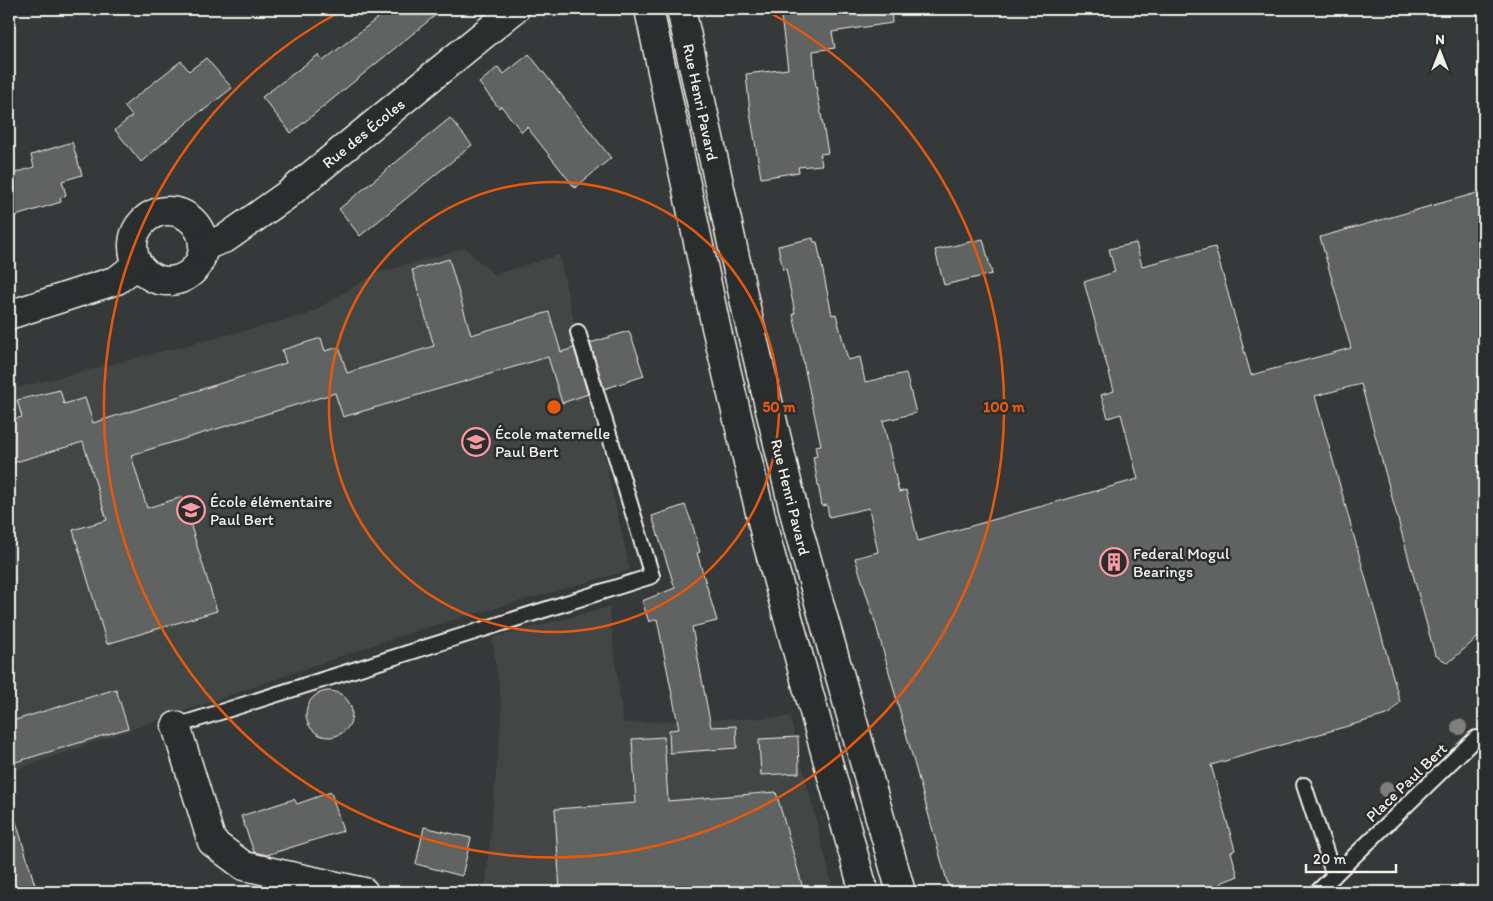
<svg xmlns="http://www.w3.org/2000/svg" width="1493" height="901" font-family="Itim,sans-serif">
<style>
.built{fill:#434645}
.building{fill:#616362;stroke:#f4f1e8}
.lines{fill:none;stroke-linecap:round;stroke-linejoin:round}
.lane-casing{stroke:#f4f1e8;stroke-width:18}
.street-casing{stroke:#f4f1e8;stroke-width:31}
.primary-casing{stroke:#f4f1e8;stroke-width:31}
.lane{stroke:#2a2d2e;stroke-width:14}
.street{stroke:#2a2d2e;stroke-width:28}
.primary{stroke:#2a2d2e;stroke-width:28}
.tree{fill:#7f7f7c}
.ring{fill:none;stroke:#e8590c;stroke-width:2.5}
.labels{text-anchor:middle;stroke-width:5;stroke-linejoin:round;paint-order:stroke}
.street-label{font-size:16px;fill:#f4f1e8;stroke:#2a2d2e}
.poi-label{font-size:16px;fill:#f4f1e8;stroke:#2a2d2e;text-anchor:start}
.centre{fill:#e8590c;stroke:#2a2d2e;stroke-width:2.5}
.ring-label{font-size:15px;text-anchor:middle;font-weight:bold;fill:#e8590c;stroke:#2a2d2e;stroke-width:5;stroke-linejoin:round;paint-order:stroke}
</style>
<rect width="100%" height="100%" fill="#363939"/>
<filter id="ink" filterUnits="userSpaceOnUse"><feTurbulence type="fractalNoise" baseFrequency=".02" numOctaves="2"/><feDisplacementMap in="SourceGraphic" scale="10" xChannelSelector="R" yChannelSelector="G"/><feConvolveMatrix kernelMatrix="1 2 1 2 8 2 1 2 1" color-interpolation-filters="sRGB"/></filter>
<g filter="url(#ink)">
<g class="built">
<path d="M465,248l29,27 65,-20 71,315 -216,61 -405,141v-382l298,-75 70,-42z"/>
<path d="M609,607l14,116 167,-6 44,175h-349l17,-183 -10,-71z"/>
</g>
<g class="building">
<path d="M389,9h54l-152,124 -29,-36 56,-42 5,6z"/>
<path d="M780,9h111l1,14 -60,9 3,16 -22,3 2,29 13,73 -8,1 2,11 -24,2 1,5 -38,6 -11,-66 -4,-38 42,-5z"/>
<path d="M529,54l82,104 -36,30 -48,-61 -5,5 -21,-26 -2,2 -20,-25 19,-16 6,7z"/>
<path d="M206,58l26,30 -29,23 -1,-1 -61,52 -26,-32 17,-14 -8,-10 57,-45 8,10z"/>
<path d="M450,118l22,27 -112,91 -21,-27z"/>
<path d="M72,142l10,33 -20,6 4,14 -6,3 1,4 -52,16v-43l25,-8 -3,-12z"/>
<path d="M1484,191v441l-36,31 -13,-8 -74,-271 -46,12 85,306 -10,12 -179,51 24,85 -4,2 7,24 -15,6 -11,10h-262l-74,-267 -21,-67 23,-6 -9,-44 -40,9 -2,-12 -5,1 -9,-49 4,-1 -2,-10 6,-1 -28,-131 2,-1 -9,-44 -3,1 -5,-24 35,-8 1,4h3l15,73 4,-1 12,46 12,-3 5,25 41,-9 10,40 -33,8 16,71 7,-2 12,51 220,-62 -17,-65 -13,4 -7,-23 13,-4 -30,-109 31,-10 -6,-23 27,-6 6,23 73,-19 36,128 100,-27 -31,-111z"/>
<path d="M983,239l9,35 -48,11 -9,-35z"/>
<path d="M449,259l22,76 78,-23 12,40 13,-4 14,46 -26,9 -14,-46 -205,60 -8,-24 -204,62 16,53 35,-11 35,114 -110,33 -34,-114 34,-10 -24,-78 -74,22v-43l13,-4 -5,-17 43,-10 4,14 21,-6 8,25 193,-60 -4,-13 39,-12 4,13 14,-4 8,26 87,-27 -22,-76z"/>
<path d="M629,331l10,27h-1l6,18 -40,13 -14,-46z"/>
<path d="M685,505l7,18 8,29 -3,1 20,68 -25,6 19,100 25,-1 1,22 -67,5 -1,-23 10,-1 -22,-110 -8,3 -7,-21 33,-13 -23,-72z"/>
<path d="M116,689l12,39 -119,36v-42z"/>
<circle cx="329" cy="714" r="23"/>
<path d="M664,737l4,64 108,-9 28,100h-244l-5,-83 81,-6 -4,-64z"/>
<path d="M798,737l1,36 -38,2 -2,-36z"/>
<path d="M331,792l12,39 -76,24 -13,-3 -13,-36 53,-17 3,5z"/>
<path d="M15,818l22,74h-28v-73z"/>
<path d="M424,827l47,11 -9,38 -46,-12z"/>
</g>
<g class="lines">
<defs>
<g id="lane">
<path d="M176,726l476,-150 -74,-244"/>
<path d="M1304,785l30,91"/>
<path d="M1317,892l159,-154"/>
</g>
<g id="street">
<circle cx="168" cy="246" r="35"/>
<path d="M204,246l22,-8 61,-43 228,-186"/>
<path d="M9,315l108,-35 21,-16"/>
<path d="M176,726l36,116 32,24 120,26"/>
</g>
<g id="primary">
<path d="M649,9l67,318 51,215 97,350"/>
<path d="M681,9l67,308 50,211 103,364"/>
</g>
</defs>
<use href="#lane" class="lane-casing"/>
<use href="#street" class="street-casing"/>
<use href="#primary" class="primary-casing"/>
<use href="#lane" class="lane"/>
<use href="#street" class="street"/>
<use href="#primary" class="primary"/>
</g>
<g class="tree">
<circle cx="1459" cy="727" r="8"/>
<circle cx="1387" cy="790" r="8"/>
</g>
</g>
<g class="ring">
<circle cx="554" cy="407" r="225"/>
<path d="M765 10A450 450 0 1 1 343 10"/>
</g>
<defs>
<symbol id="school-ring" viewBox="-11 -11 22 22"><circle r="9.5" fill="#2a2d2e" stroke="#ff9aa2" stroke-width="1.5"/><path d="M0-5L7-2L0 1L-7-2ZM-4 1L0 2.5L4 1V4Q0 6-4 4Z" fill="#ff9aa2"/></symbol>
<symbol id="building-ring" viewBox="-11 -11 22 22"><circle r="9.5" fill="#2a2d2e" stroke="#ff9aa2" stroke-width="1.5"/><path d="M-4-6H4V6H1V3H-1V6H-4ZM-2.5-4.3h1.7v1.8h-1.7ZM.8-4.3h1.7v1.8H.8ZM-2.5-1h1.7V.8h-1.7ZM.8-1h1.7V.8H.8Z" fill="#ff9aa2"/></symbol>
</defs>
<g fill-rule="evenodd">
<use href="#school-ring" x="460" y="426" width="32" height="32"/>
<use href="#school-ring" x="175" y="494" width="32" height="32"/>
<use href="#building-ring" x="1098" y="546" width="32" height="32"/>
</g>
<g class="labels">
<g class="street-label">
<text transform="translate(701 102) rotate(78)" y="6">Rue Henri Pavard</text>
<text transform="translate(363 133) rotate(-39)" y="6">Rue des Écoles</text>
<text transform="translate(791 497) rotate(76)" y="6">Rue Henri Pavard</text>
<text transform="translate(1406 782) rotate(-44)" y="6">Place Paul Bert</text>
</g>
<g class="poi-label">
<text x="495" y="439">École maternelle<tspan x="495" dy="18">Paul Bert</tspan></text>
<text x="210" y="507">École élémentaire<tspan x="210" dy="18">Paul Bert</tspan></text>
<text x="1133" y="559">Federal Mogul<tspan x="1133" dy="18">Bearings</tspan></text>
</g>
</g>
<circle cx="554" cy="407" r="8" class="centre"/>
<g class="ring-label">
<text x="779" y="412">50 m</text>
<text x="1004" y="412">100 m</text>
</g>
<rect width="1493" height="901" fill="none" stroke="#2a2d2e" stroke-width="30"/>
<rect x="15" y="15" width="1463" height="871" fill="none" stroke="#f4f1e8" stroke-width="2" filter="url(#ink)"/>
<g transform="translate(1440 52)" stroke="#2a2d2e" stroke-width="4" paint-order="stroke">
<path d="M0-4L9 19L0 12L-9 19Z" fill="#f4f1e8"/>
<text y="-8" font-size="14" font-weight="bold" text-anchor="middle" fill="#f4f1e8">N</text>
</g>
<path d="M1306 864v8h90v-8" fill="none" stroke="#f4f1e8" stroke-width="2.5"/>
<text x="1313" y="864" font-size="15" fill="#f4f1e8" stroke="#2a2d2e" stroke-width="4" paint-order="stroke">20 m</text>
</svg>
